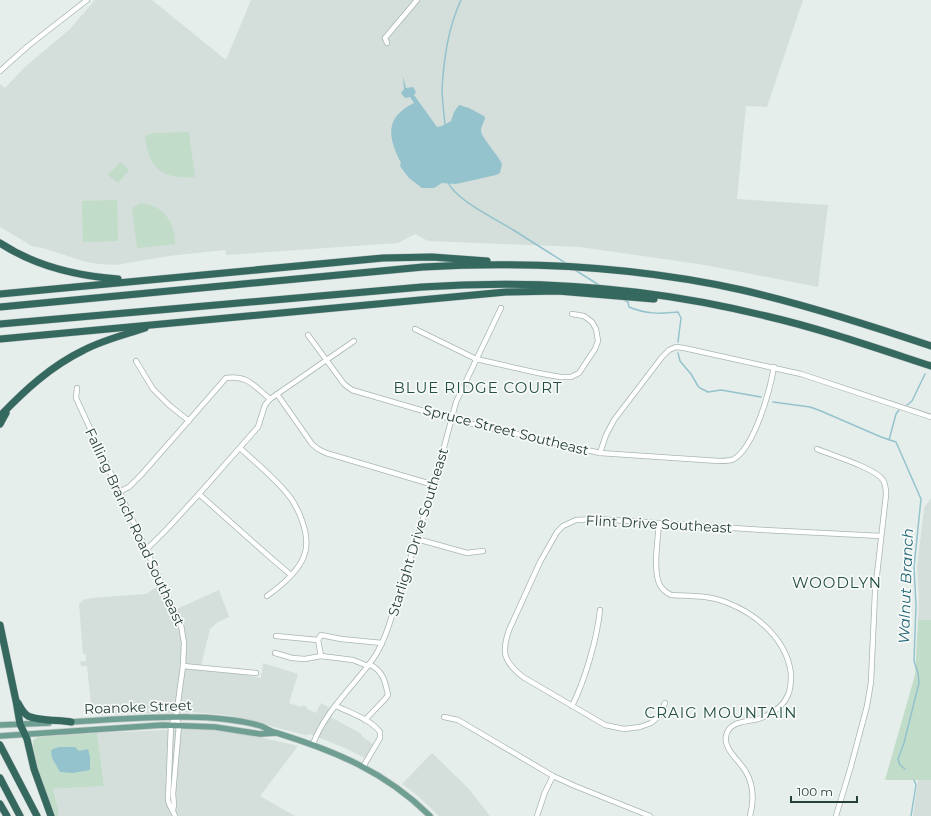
<svg xmlns="http://www.w3.org/2000/svg" width="931" height="816" font-family="Montserrat,sans-serif">
<style>
.built{fill:#d4deda}
.green{fill:#c1dcc9}
.water{fill:#94c3cd}
.lines{fill:none;stroke-linecap:round;stroke-linejoin:round}
.stream{stroke:#94c3cd;stroke-width:1.5}
.minor-casing{stroke:#a9b6b2;stroke-width:6}
.major-casing{stroke:#c2c9c7;stroke-width:7}
.highway-casing{stroke:#c2c9c7;stroke-width:8}
.minor{stroke:#fff;stroke-width:4.5}
.major{stroke:#6f9f93;stroke-width:5.5}
.highway{stroke:#35685e;stroke-width:7}
.labels{text-anchor:middle;stroke-width:3.5;stroke-linejoin:round;paint-order:stroke}
.street-label{font-size:14px;fill:#263f38;stroke:#f7faf9}
.neighbourhood-label{font-size:15px;letter-spacing:1px;fill:#244f45;stroke:#f7faf9}
.water-label{font-size:15px;font-style:italic;fill:#256776;stroke:#f7faf9}
</style>
<rect width="100%" height="100%" fill="#e6eeeb"/>
<g class="built">
<path d="M95,0h57l74,60 25,-60h552l-36,107 -21,-1 -9,93 91,6 -10,82 -113,-22 -125,-18 -152,-6 -13,-7 -17,9 -172,12 -1,-5 -56,6 -53,9 -17,-1 -13,-2 -40,-13 -14,-3 -32,-19v-143l5,4 20,-21 45,-38z"/>
<path d="M931,498v122h-13l1,-23 -2,-29 7,-60z"/>
<path d="M160,585l12,26 47,-21 10,27 -11,5 -8,7 -10,41 40,4 21,4 2,-15 35,11 -9,29 13,4 1,-2 4,2v2l9,4 5,-10 11,6 -5,6 33,18 4,5 9,6 -8,14 -20,-10 -35,-14 -5,1 -77,-20 -37,-3 -99,3 -5,-49h-6l-1,-4 6,-1v-7h-3l-4,-50 4,-4 8,-2 55,-4z"/>
<path d="M191,729l19,1 41,5 47,11 -38,50 35,20h-237v-7l-5,-20 51,-3 -7,-53z"/>
<path d="M432,753l36,35 22,28h-51l-22,-21 -15,-11z"/>
<path d="M918,780h13v36h-18z"/>
</g>
<g class="green">
<path d="M188,132l1,1 6,44c-34,2 -46,-8 -50,-41l9,-3z"/>
<path d="M120,162l9,8 -11,13 -10,-8z"/>
<path d="M117,200l1,41 -35,1 -1,-41z"/>
<path d="M141,203c23,3 34,19 34,41l-37,4 -1,-1 -5,-39z"/>
<path d="M918,620h13v160h-46l30,-105z"/>
<path d="M97,733l7,53 -51,3 5,20v7h-3c-7,-11 -24,-64 -22,-76l5,-3z"/>
</g>
<g class="water">
<path d="M403,76l3,12 7,-1 3,5 -2,3 23,32 5,-1 9,-5 3,-9 5,-7 10,3 15,8 1,2c-1,4 -4,9 -4,13 0,6 18,25 21,33l-2,9 -4,2 -40,9 -14,-1 -8,5h-12l-13,-10 -9,-12 1,-3c-13,-26 -17,-45 13,-60l-4,-6 -5,1 -4,-5 3,-4z"/>
<path d="M59,747h16l4,4 9,-2 2,8v13l-17,3 -13,-1 -8,-14 -1,-7 2,-2z"/>
</g>
<g class="lines">
<g class="stream">
<path d="M445,125c-1,-12 -3,-25 -3,-37 2,-30 6,-60 19,-88"/>
<path d="M448,182c7,18 50,38 67,49 17,11 35,22 52,33"/>
<path d="M575,270l24,15"/>
<path d="M624,300l4,2 1,5c16,7 31,7 49,5l3,6 -3,24"/>
<path d="M678,353l2,8 11,13 7,12 2,2 8,4 13,-2 40,7"/>
<path d="M773,402l37,5 11,4 60,26 15,5 25,57 -7,68 2,38 -2,56 4,12 1,10 -15,60 -6,16 2,6 5,4"/>
<path d="M907,405l5,-4 13,-27"/>
<path d="M889,440l7,-26 3,-4"/>
<path d="M911,816l5,-31 -2,-5"/>
</g>
<defs>
<g id="minor">
<path d="M387,43l-2,-5 32,-38"/>
<path d="M0,71l28,-25 59,-46"/>
<path d="M415,329l61,30 62,14 22,4h11l8,-4 16,-24 3,-8 -2,-12 -4,-7 -8,-6 -12,-2"/>
<path d="M308,335l36,49 8,6 99,29 149,34 119,8c4,0 11,0 15,-2 21,-13 36,-69 40,-92"/>
<path d="M136,361l17,28 16,16 20,16"/>
<path d="M77,388l-1,10 105,227 3,18 -1,23 -7,51 3,8 -6,69 1,11 -1,5"/>
<path d="M277,394l35,50 6,5 8,4 108,32"/>
<path d="M240,448c15,14 31,27 45,43 13,14 27,46 19,65 -6,16 -23,30 -37,40"/>
<path d="M817,449c14,6 58,19 66,31 3,5 3,10 3,15l-11,97 -4,90 -4,24 -16,60 -15,50"/>
<path d="M600,453l6,-18 8,-15 48,-63 7,-7 7,-3 8,1 117,26 130,43"/>
<path d="M119,492l10,-5 13,-13 84,-96c22,-3 28,8 44,21"/>
<path d="M199,494l72,64 20,17"/>
<path d="M659,523c-1,16 -7,51 2,64 3,4 6,6 10,8 19,1 39,0 57,8 30,12 59,37 63,71 0,7 0,15 -3,21 -5,12 -18,20 -30,24 -12,3 -29,2 -32,17 -3,13 14,25 20,36 8,14 8,29 4,44"/>
<path d="M417,539l50,14 16,-2"/>
<path d="M146,550l21,-21 32,-35 59,-67 7,-22 5,-6 84,-58"/>
<path d="M276,636l42,4 3,-5 20,4 41,4"/>
<path d="M318,640l3,16"/>
<path d="M275,653l17,5 13,1 16,-3 32,4 15,6"/>
<path d="M183,666l73,7"/>
<path d="M665,703l-6,13 -8,7 -11,4 -16,2 -19,-4 -82,-48c-19,-15 -22,-24 -14,-47l31,-68 17,-30 6,-6 13,-6 21,-1 167,11 117,6"/>
<path d="M336,706c15,7 34,13 44,26v6l-17,29"/>
<path d="M572,706c13,-26 25,-67 28,-96"/>
<path d="M444,717l14,3 95,56 22,10 75,30"/>
<path d="M365,720l20,-21 3,-4c-3,-15 -5,-24 -19,-31"/>
<path d="M313,744c12,-33 40,-57 60,-85 7,-10 12,-22 16,-34l45,-140 22,-83 45,-94"/>
<path d="M175,816c-2,-6 -6,-10 -7,-16l3,-75 5,-8"/>
<path d="M537,816l8,-24 8,-16"/>
</g>
<g id="major">
<path d="M68,722c40,-2 80,-6 121,-5 20,0 53,3 72,9 5,2 10,6 16,7 58,18 109,39 153,83"/>
<path d="M0,725l49,-2"/>
<path d="M0,736l163,-11 52,2 45,7 15,-1"/>
</g>
<g id="highway">
<path d="M0,243c35,23 77,33 118,36"/>
<path d="M0,294l383,-36 49,-1 55,4"/>
<path d="M0,307l423,-40c107,-6 215,0 319,23 65,15 127,35 189,56"/>
<path d="M0,324l422,-37c115,-8 232,1 344,29 56,13 110,32 165,50"/>
<path d="M0,339l506,-47 52,-1 96,8"/>
<path d="M0,416c25,-26 51,-50 84,-66 19,-10 40,-15 61,-22"/>
<path d="M0,424l6,-11"/>
<path d="M0,625l16,76 4,23 7,15 7,30 17,47"/>
<path d="M18,703c3,5 5,10 10,13 10,5 32,4 43,6"/>
<path d="M0,745l37,71"/>
<path d="M0,778l20,38"/>
<path d="M0,804l7,12"/>
</g>
</defs>
<use href="#minor" class="minor-casing"/>
<use href="#major" class="major-casing"/>
<use href="#highway" class="highway-casing"/>
<use href="#minor" class="minor"/>
<use href="#major" class="major"/>
<use href="#highway" class="highway"/>
</g>
<g class="labels">
<g class="street-label">
<text transform="translate(506 430) rotate(14)" y="5">Spruce Street Southeast</text>
<text transform="translate(659 524) rotate(3)" y="5">Flint Drive Southeast</text>
<text transform="translate(135 527) rotate(65)" y="5">Falling Branch Road Southeast</text>
<text transform="translate(418 532) rotate(-73)" y="5">Starlight Drive Southeast</text>
<text transform="translate(138 707) rotate(-2)" y="5">Roanoke Street</text>
</g>
<g class="neighbourhood-label">
<text x="478" y="393">BLUE RIDGE COURT</text>
<text x="837" y="588">WOODLYN</text>
<text x="721" y="718">CRAIG MOUNTAIN</text>
</g>
<g class="water-label">
<text transform="translate(906 586) rotate(-88)" y="5">Walnut Branch</text>
</g>
</g>
<path d="M791 796v6h66v-6" fill="none" stroke="#263f38" stroke-width="2"/>
<text x="797" y="796" font-size="12" fill="#263f38" stroke="#f7faf9" stroke-width="3" paint-order="stroke">100 m</text>
</svg>
